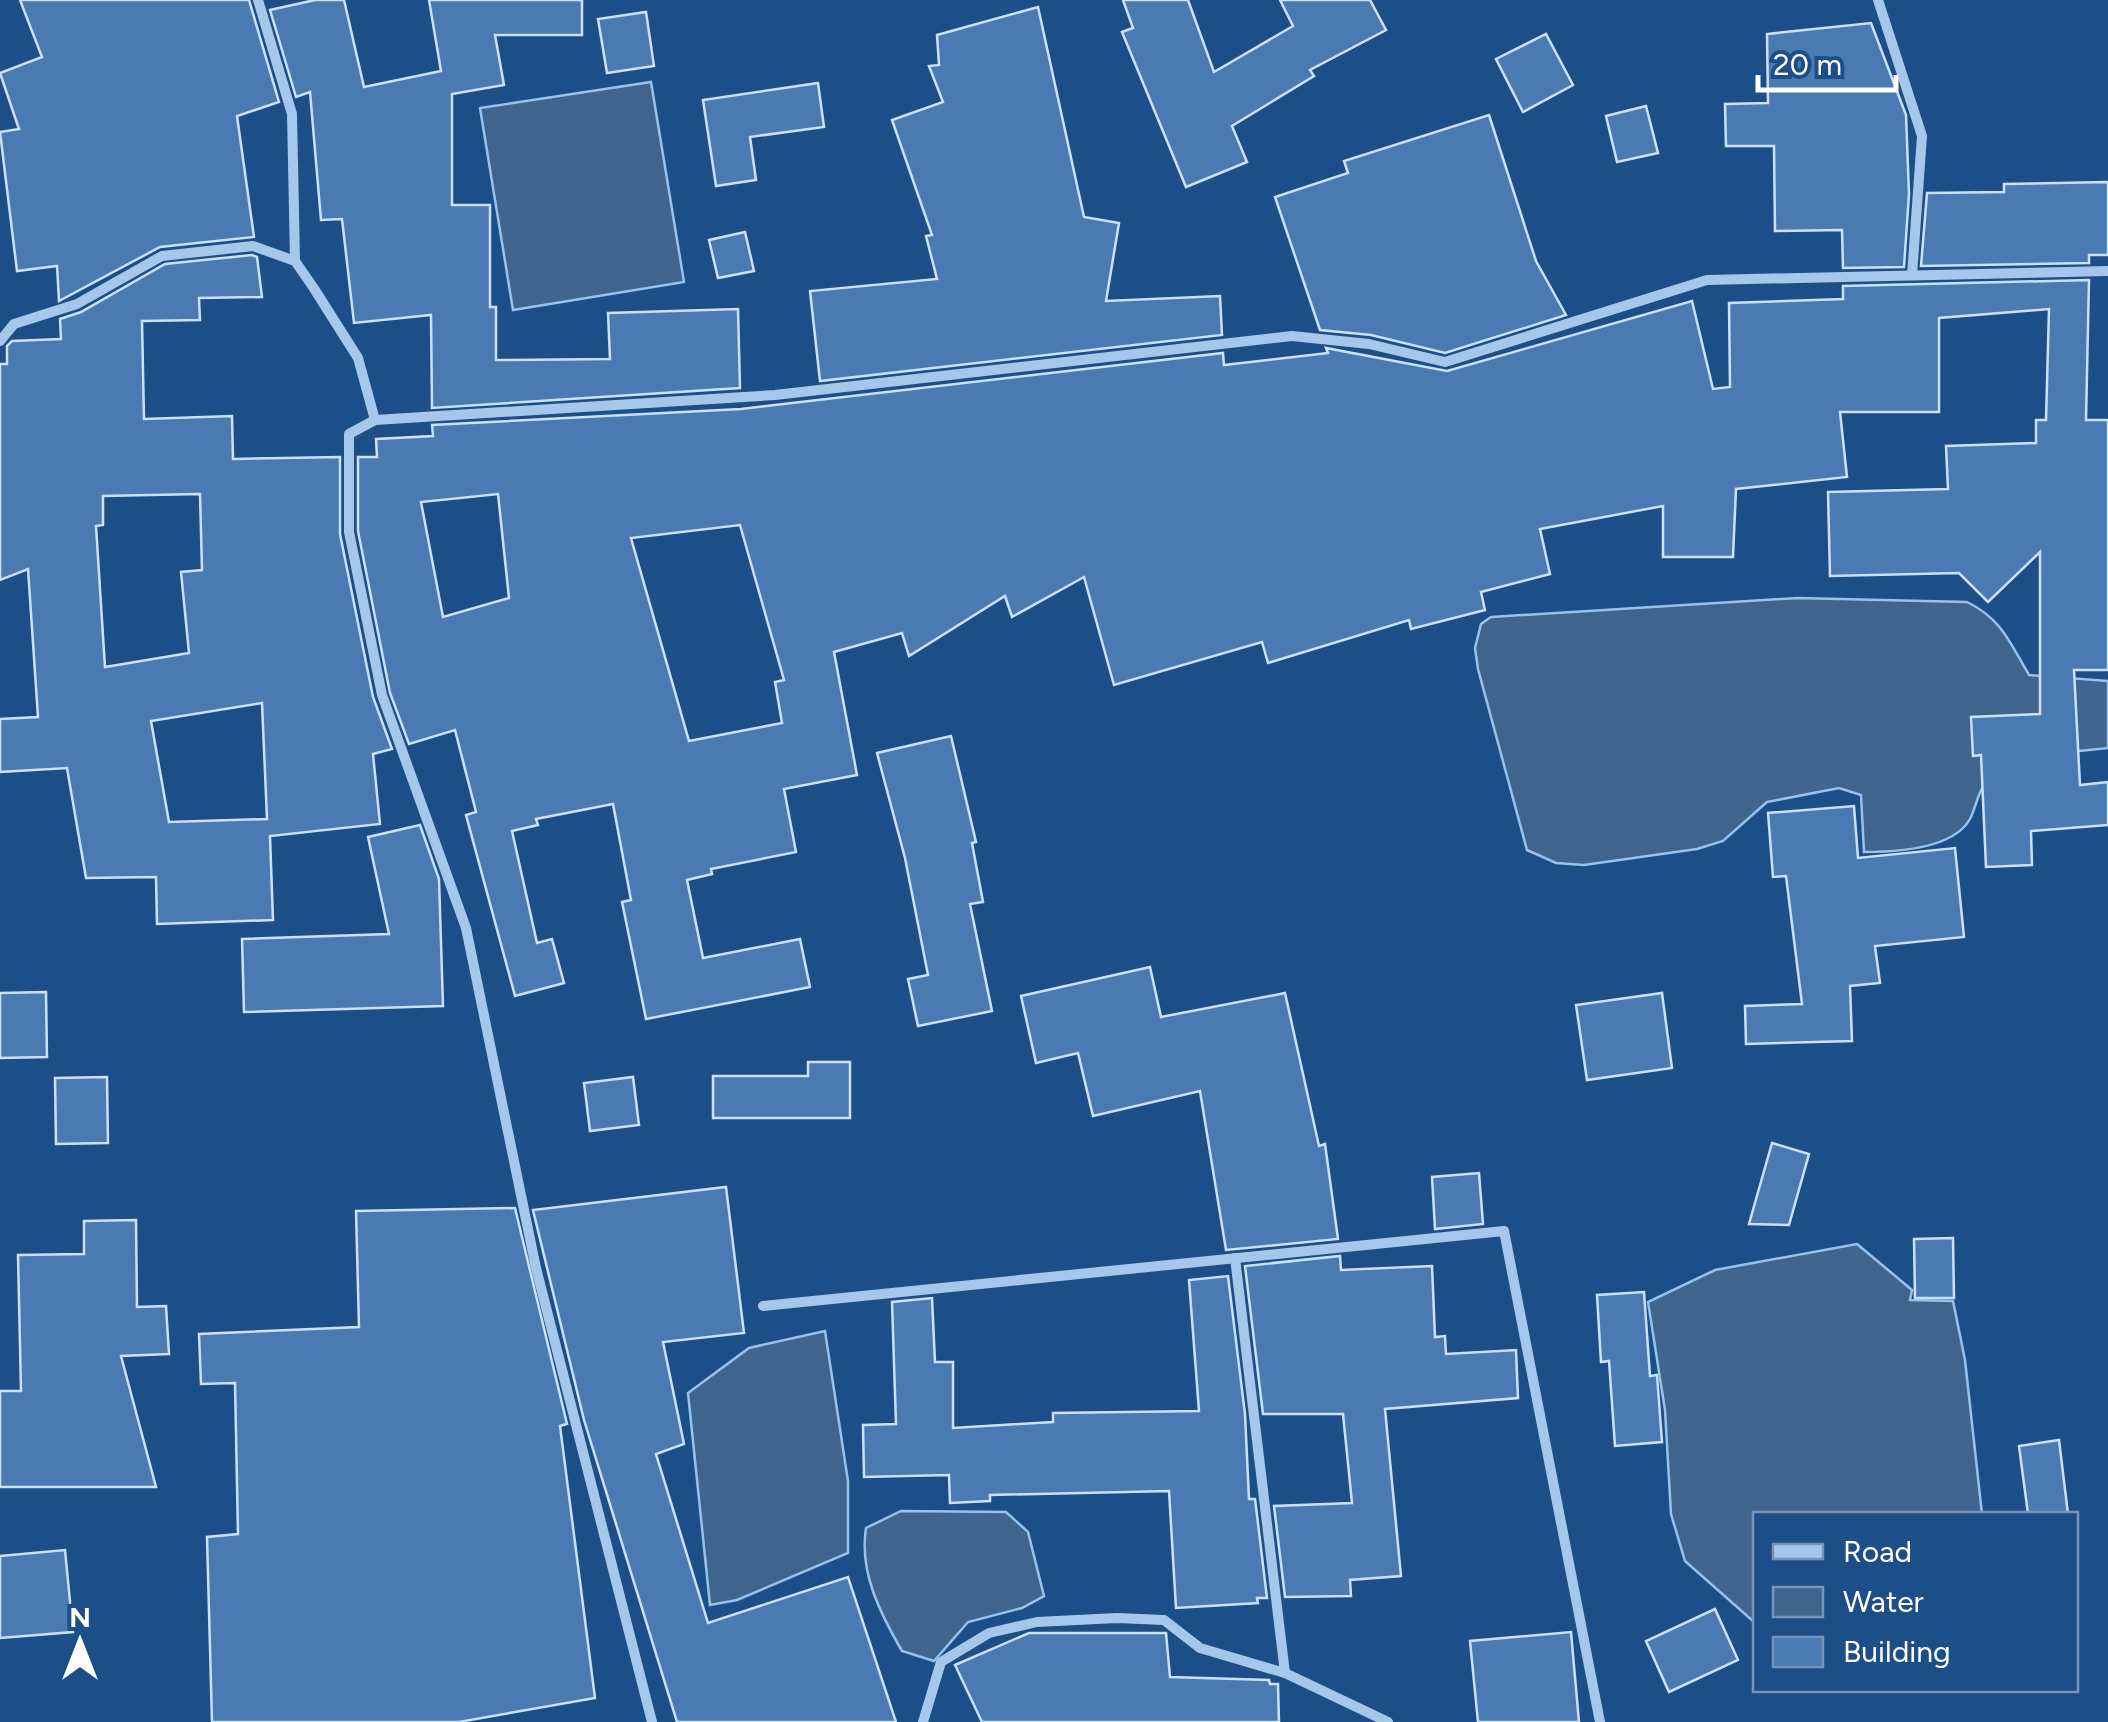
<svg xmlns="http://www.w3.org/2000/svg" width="2108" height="1722" font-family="Figtree,sans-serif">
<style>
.water{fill:#3f648d;stroke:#98c2ee;stroke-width:2.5}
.building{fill:#497bb2;stroke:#cae1f9;stroke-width:2.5;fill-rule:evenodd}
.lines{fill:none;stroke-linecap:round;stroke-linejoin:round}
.minor{stroke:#a5c7ec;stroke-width:10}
</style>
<rect width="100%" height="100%" fill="#1c4e88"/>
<g class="water">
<path d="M651,82l33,200 -171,28 -33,-202z"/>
<path d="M1797,598l170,4c35,17 43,41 62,73l79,6v67c-42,5 -81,4 -117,30 -13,9 -14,28 -21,41 -17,30 -75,33 -106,33l-3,-57 -22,-7 -72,14 -44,39 -26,8 -113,16 -28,-2 -29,-13 -49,-181 -3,-21 6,-24 10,-7z"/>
<path d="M1857,1244l55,46 -2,10 43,1 12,59 17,154h-226l-2,108 -69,-61 -14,-47 -6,-104 -17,-108 67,-32z"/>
<path d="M825,1331l23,150v72l-111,47 -27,5 -22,-212 61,-45z"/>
<path d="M901,1511l105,1 22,20 16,64 -22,12 -54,14 -34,39 -32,-10c-22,-38 -43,-79 -36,-123z"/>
</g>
<g class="building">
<path d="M20,0h229l30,102 -42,14 17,121 -94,10 -101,54 -2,-35 -40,5 -17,-139 19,-3 -19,-56 42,-16z"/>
<path d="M315,0h29l20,87 77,-16 -12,-71h153v35h-87l9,50 -52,9v111h38v102h6v53l114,-1 -2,-46 130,-4 2,79 -308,20 -1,-93 -77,8 -12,-104 -21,1 -11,-128 -14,5 -26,-87z"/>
<path d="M1123,0h65l26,72 79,-46 -13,-26h90l16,30 -76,40 4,6 -82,50 15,36 -61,25 -64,-155 11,-4z"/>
<path d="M1038,7l46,210 35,6 -13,78 114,-5 2,39 -402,46 -10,-90 127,-12 -11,-43 6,-1 -40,-115 51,-18 -14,-36 10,-1 -2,-30z"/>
<path d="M646,12l8,54 -47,7 -9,-54z"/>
<path d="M1871,23l35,92 3,79 -5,73 -61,1 -1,-38 -67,1 -1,-85h-48l-1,-42 43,-1 -1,-69z"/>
<path d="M1546,34l27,51 -50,27 -27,-53z"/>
<path d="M818,83l6,44 -74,10 6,43 -40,6 -13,-86z"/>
<path d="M1646,106l12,47 -41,9 -11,-46z"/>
<path d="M1489,115l47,146 30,54 -121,38 -74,-18 -51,-5 -45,-133 73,-24 -4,-12z"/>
<path d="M2108,182v73h-19v8l-168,3 6,-73 77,-1v-8z"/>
<path d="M745,232l9,39 -36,7 -9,-38z"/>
<path d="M252,255l5,2 5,40 -63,1 1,22 -58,1 2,98 88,-3 1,43 107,-2v77l33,163 19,52 -19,5 7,70 -110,12 3,84 -116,4 -1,-47 -70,1 -19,-110 -67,4v-53l38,-2 -10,-148 -28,11v-216h7v-18l5,-5 49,-2 -1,-20 21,-7 84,-48zM200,494l2,76 -21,2 8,81 -84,14 -9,-141 7,-1v-29zM262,703l5,116 -98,3 -18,-101z"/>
<path d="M2089,280l-3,140h22v250h-34l6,115 28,-3v43l-77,6 1,34 -46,2 -5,-112 -8,1 -2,-39 69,-3v-162l-52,50 -29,-29 -129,3 -2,-84 120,-3 -2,-43 90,-3v-23h10l3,-111 -110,9v94h-99l7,65 -111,12 -3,68h-70v-51l-123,23 10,45 -69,18 4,18 -74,19 -2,-9 -141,43 -6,-21 -148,43 -30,-108 -72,40 -7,-21 -96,60 -7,-23 -68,19 23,123 -73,14 12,63 -85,17 1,5 -25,6 16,78 97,-19 10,48 -164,32 -24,-117 9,-2 -18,-96 -77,15 2,6 -26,6 25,112 15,-4 12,44 -49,13 -49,-181 10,-3 -21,-82 -46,14 -19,-51 -32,-162v-74h19l-1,-18 57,-3 -1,-11 309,-16 482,-56 1,12 104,-12 -2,-5 121,23 245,-70 21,88 17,-2 -1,-84 114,-4v-13zM498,494l11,104 -66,19 -22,-115zM740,525l44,155 -9,2 7,41 -93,18 -58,-203z"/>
<path d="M951,736l25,106 -4,1 11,59 -13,2 22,107 -74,15 -10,-47 20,-4 -23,-117 -28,-105z"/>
<path d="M1854,806l4,52 97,-10 9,89 -89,9 5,37 -30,3 2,55 -106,3 -1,-38 57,-2 -16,-128 -13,1 -5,-64z"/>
<path d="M420,825l19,54 4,127 -199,6 -2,-73 147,-5 -21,-97z"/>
<path d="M1150,967l11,50 124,-24 34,153 6,-2 13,95 -112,11 -26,-159 -107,25 -15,-63 -42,10 -15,-67z"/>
<path d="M46,992l1,65 -47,1v-65z"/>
<path d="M1662,993l10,75 -85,12 -11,-75z"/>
<path d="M808,1062h42v56h-137v-42h95z"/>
<path d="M107,1077l1,66 -52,1 -1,-66z"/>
<path d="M633,1077l6,48 -49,6 -6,-48z"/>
<path d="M1772,1143l37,11 -20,71 -40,-1z"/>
<path d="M1479,1173l4,51 -48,5 -3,-52z"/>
<path d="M726,1187l18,146 -81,9 21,102 -28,10 52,169 140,-46 48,145h-219l-93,-302 -51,-210z"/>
<path d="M515,1208l52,216 -7,2 35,272 -136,24h-247l-5,-185 31,-3 -3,-151 -34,1 -2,-50 160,-7 -3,-116z"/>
<path d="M136,1220l1,87 29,-1 3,48 -48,2 35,131h-156v-96h21l-3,-136 66,-1v-33z"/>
<path d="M1953,1238l1,60h-39l-1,-59z"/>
<path d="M1340,1256l1,14 91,-4 3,71 10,-1 1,18 70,-4 2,48 -133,11 16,167 -51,4 1,16 -66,1 -11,-91 78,-3 -9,-89h-80l-18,-148z"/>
<path d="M1228,1276l17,138 4,85h6l1,8 11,91h-10l1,5 -82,5 -7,-117 -179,4v6l-40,2 -1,-28 -85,2 -1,-52 33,-1 -4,-122 40,-4 3,64h18v66l100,-6v-9l146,-2 -10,-131z"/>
<path d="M1644,1292l6,84 7,-1 5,67 -47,4 -6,-85 -8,1 -4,-67z"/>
<path d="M2059,1440l9,74h-40l-9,-68z"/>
<path d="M65,1550l8,82 -73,6v-82z"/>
<path d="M1715,1609l23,51 -69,32 -23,-51z"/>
<path d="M1571,1632l8,90h-101l-8,-81z"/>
<path d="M1029,1633h137l4,44 99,3 1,4h8l1,38h-297l-27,-57z"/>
</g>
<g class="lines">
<g class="minor">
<path d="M258,0l34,114 3,147"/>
<path d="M1878,0l44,136 -10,139"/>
<path d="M0,341l14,-17 63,-20 85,-48 91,-10 42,15 18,26 45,71 17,62"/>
<path d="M763,1306l741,-75 96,491"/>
<path d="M1285,1673l103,49"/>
<path d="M652,1722l-116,-454 -70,-340 -84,-233 -33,-163v-98l26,-14 400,-25 517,-59 77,8 76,18 262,-82 401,-9"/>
<path d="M923,1722l18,-60 48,-29 48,-11 80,-4 47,2 36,28 85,25 -50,-415"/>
</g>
</g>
<rect x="1753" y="1512" width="325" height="180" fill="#1c4e88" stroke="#7795b8" stroke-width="2.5"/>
<rect x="1773" y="1544" width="50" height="15" fill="#a5c7ec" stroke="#7795b8" stroke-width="2.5"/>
<text x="1843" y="1562" font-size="30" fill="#ffffff">Road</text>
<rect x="1773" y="1587" width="50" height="30" fill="#3f648d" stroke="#7795b8" stroke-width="2.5"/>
<text x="1843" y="1612" font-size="30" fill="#ffffff">Water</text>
<rect x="1773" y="1637" width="50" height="30" fill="#497bb2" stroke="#7795b8" stroke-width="2.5"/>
<text x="1843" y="1662" font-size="30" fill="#ffffff">Building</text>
<g transform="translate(80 1642)" stroke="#1c4e88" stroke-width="8" paint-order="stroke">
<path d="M0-8L18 38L0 25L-18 38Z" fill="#ffffff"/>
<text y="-15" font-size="28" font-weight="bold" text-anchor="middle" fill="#ffffff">N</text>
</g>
<path d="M1758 75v15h138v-15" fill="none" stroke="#ffffff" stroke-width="5"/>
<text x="1773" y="75" font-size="30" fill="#ffffff" stroke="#1c4e88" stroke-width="8" paint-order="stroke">20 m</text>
</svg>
